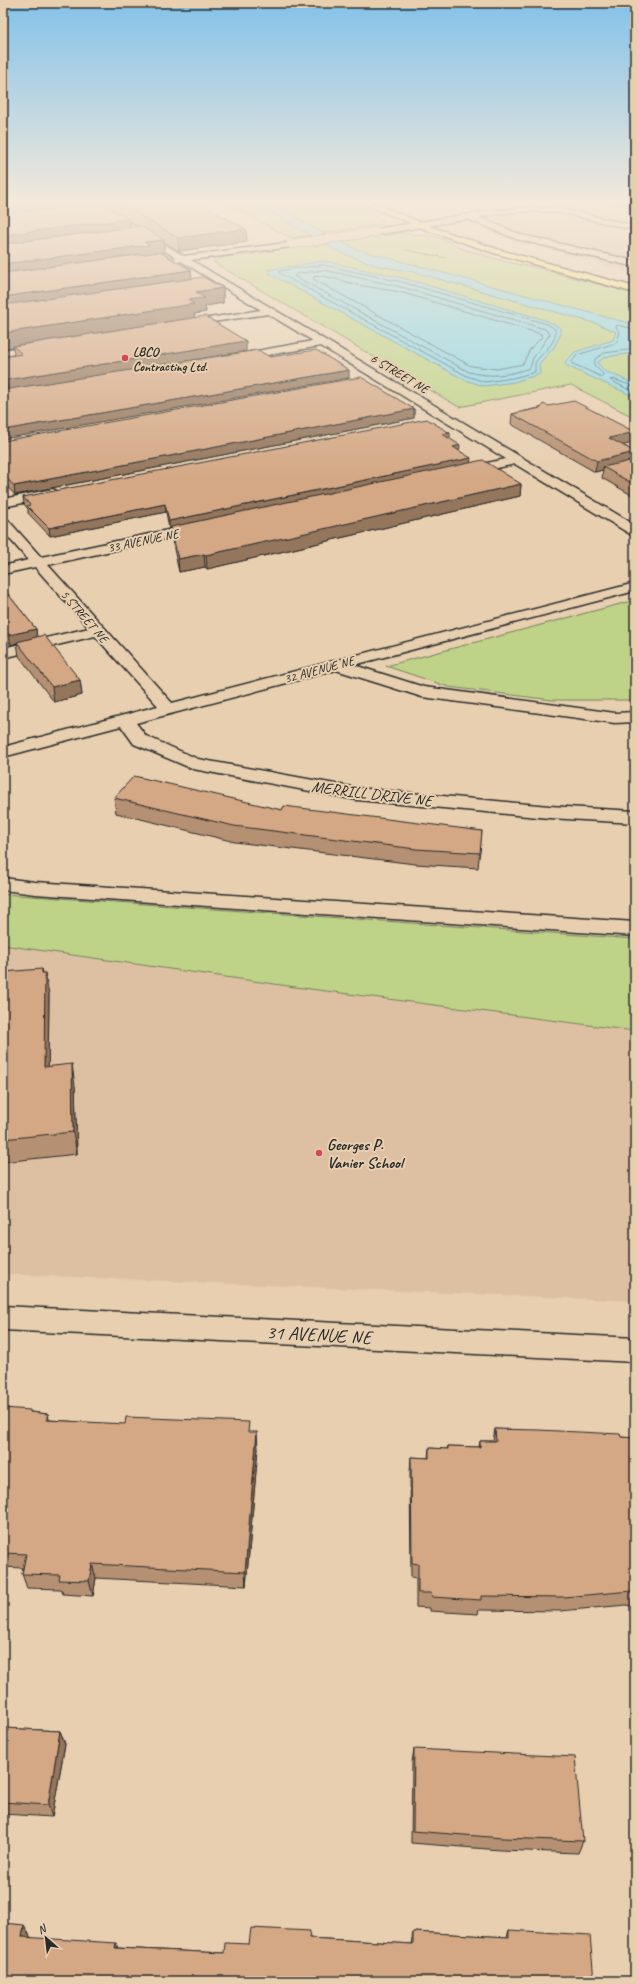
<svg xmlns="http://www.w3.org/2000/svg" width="638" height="1984" font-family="Caveat,sans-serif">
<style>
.built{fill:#ddc0a1}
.green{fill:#bed388;stroke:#747f5a}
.water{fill:#8bd8ea;stroke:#65939e}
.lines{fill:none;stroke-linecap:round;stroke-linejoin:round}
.shore{stroke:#517077;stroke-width:1}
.minor-casing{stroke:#2b2b2b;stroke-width:3}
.major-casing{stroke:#2b2b2b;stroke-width:3}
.path{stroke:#2b2b2b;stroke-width:1;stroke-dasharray:1.5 1;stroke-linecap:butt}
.minor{fill:#e7cfb0;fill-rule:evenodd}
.major{fill:#f8e281;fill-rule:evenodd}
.minor-bridge-casing{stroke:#2b2b2b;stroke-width:10;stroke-linecap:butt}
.minor-bridge{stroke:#e7cfb0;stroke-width:9}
.wall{fill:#b69072;stroke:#2b2b2b;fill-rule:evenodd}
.shaded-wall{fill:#94765d;stroke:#2b2b2b}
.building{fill:#d4a885;stroke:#2b2b2b}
.poi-dot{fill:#d1495b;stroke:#e7cfb0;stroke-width:1.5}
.labels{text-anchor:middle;stroke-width:4;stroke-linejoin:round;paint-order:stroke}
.far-poi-label{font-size:13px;font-weight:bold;fill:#2b2b2b;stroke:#e7cfb0;text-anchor:start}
.far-street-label{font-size:13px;fill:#2b2b2b;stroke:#e7cfb0}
.street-label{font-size:16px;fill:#2b2b2b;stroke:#e7cfb0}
.poi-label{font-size:16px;font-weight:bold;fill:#2b2b2b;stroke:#e7cfb0;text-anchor:start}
.near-street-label{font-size:19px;fill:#2b2b2b;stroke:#e7cfb0}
</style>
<rect width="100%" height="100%" fill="#e7cfb0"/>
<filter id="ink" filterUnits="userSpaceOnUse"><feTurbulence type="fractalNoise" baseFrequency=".025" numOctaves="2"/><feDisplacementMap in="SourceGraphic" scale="8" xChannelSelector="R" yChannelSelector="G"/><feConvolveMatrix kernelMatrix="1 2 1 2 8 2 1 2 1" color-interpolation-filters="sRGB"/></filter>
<g filter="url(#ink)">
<g class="built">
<path d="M411,202h224v72l-132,-37z"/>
<path d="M3,945l292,42 340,44v270l-632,-27z"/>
</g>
<g class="green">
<path d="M223,202h129l18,9 13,9v4l-92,14z"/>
<path d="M401,233l35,4 17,6 7,5 46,14 27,5 102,27v124l-64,-33 -112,22 -246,-145 6,-3 16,-4z"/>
<path d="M635,600v100h-83l-103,-13 -63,-21z"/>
<path d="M3,894l632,45v92l-340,-44 -292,-42z"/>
</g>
<g class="water">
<path d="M247,202h17l27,12 26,16 39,19 279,76v28l-30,4 -8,6 8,8 30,13v13l-68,-31 -3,-3 11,-11 38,-12 3,-8 -18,-8 -184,-52 -37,-6 -40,-15 -68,-40z"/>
<path d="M324,261l79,17 145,43 11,6 2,7 -7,13 -15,17 1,10 -26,8 -30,4 -19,-6 -195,-106 -2,-4z"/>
</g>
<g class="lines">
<g class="shore">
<path d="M324,265l78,17 145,42 8,5c3,14 -13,23 -20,34v9l-22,6 -28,4 -18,-6 -188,-103 1,-2z"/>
<path d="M324,270l77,17 144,42 5,5 -17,24 -3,10c-21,7 -39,10 -61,4l-175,-96 2,-2z"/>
<path d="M324,276l34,9 42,7 141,42 1,3 -12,12 -7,15 -26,5 -26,-3 -158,-87 1,-2z"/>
<path d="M635,329l-18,-4 -1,2 4,6 -4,10 -39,12 -6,8 31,14 1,-3 -9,-9 1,-6 9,-6 31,-4"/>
<path d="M635,387l-22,-8 -3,1 25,13"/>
</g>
<defs>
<g id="minor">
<path d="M85,202h10l89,54 110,-14v4l-3,1 -100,13 444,265v10l-5,-1 -115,-70 -53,12 -4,-1 -2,-3 2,-3 48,-10 -185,-113 -88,15 -4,-1 -1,-2 5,-3 80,-14 -45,-27 -90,13 -1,-2 5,-3 79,-12 -80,-49h-6v-4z"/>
<path d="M536,207l37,4 62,15v4c-33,-7 -65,-18 -99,-19 -19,0 -39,3 -58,6l44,18 113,26v6l-119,-28 -48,-20 -92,16 -4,-3 4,-3 118,-19z"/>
<path d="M43,344l5,3 -1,2 -44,7v-6z"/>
<path d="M53,489l7,4 -2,3 -55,11v-8z"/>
<path d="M3,519l5,1 33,37 160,-34 5,1 2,3 -2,3 -158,35 124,138 463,-120v8l-281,74 70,22 191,26 20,-1v10l-20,1 -193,-26 -86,-27 -200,53 10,13 52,23 159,29 192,18 86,5v12l-86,-5 -192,-18 -164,-31 -59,-25 -13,-18 -118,31v-10l155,-41 -63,-70 -92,22v-10l86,-20 -54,-61 -32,7v-8l25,-6 -25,-29z"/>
<path d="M3,878l32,4 600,40v14l-600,-42 -32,-4z"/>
<path d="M3,1306l632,32v24l-632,-32z"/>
</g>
<path id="major" d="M359,202h12l61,25 68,23 135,37v6l-141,-40 -67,-23z"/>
</defs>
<use href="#minor" class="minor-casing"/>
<use href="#major" class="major-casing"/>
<g class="path">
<path d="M330,202l13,5"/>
<path d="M337,205v9"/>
<path d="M406,250l40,8"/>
</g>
<use href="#minor" class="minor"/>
<use href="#major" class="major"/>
<defs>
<path id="minor-bridge" d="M291,244l85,-12"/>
</defs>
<use href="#minor-bridge" class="minor-bridge-casing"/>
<use href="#minor-bridge" class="minor-bridge"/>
</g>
<g class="wall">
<path d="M3,202h89v3l9,-1 -3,-2h98l50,27 1,13 -68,9 -15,-9v11h-1l28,17 1,9 31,9v15l-18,3 1,6 -12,2 1,4 51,33 -117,19 141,-13 79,21 -342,12 -4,-4v-29l11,-2 -1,-8 -7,1 -3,-2zM130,221l8,6 -8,1z"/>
<path d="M607,202h28v6z"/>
<path d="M548,406l85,37 -10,2 12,7 -1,8h1v37l-33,-19 1,-8 -8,2 -84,-48 1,-10z"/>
<path d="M414,409v9l-399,77 -12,-13v-41z"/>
<path d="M450,439l20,24 51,21 -1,12 -231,54 -82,19 -2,-2 -26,5 -7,-32 -1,-12 -2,1 -3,-17 -116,24 -22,-23v-4l-4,-5 -1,-7z"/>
<path d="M3,588l33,41 1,8 43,43 2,15 -28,7 -35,-46 -2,-13 -6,2 -5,-6 -3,1z"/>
<path d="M114,798l168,12 200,21 -4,37 -63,-4 -180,-22 -119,-29z"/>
<path d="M3,972l40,1 6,21 -1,73 27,19 2,68 -74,8z"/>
<path d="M3,1408l28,4 17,2 1,6 200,12 9,16 -12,138 -150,-8 -3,18 -30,-2 -2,-5 -34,-1 -5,-14 1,-6 -20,-1z"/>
<path d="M495,1429l140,9v169l-9,-2 -66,6 -81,-1 -1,4 -48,-3v-3l-14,-1v-29l-5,-1 -1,-105 1,-15 17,1 1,-10 18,1 1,-3 31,1 1,-6h13z"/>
<path d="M3,1728l57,3 5,13 -13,73 -49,-3z"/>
<path d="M414,1749l169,92 -5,12 -78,-3 -89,-7 1,-81z"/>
<path d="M24,1925l7,13 87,10 106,5 25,-9 61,-6 101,6 2,-12 94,5 2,-7 85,51h-591z"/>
</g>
<g class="shaded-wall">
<path d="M45,202h47l1,7 -90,11v-12z"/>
<path d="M129,219l1,13 -127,16v-13z"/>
<path d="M246,229l1,13 -68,9 -1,-13z"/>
<path d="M164,240v13l-161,25v-14z"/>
<path d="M191,270l1,14 -189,27v-14z"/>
<path d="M223,288v15l-18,3 1,6 -12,2 1,5 -182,27v1l-7,1 -2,-15 184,-33 8,-8z"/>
<path d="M246,341v10l-238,40 -2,-11z"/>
<path d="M349,370v8l-346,61v-9z"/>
<path d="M414,409v9l-399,77 -1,-9z"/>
<path d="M635,432l-2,11 -26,6 2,-11z"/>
<path d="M450,433v7l-8,-6z"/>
<path d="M460,445l-1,8 -6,-6z"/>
<path d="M635,452l-1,11 -31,4v3l-8,2 2,-11z"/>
<path d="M471,458l-1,7 -301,64v-8z"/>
<path d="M521,484l-1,12 -231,54 -82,19 -1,-14z"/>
<path d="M165,504l1,8 -116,24 -1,-8z"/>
<path d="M204,554l1,13 -26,5 -1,-13z"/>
<path d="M3,629h2l1,10 -3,1z"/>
<path d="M36,629l1,10 -20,3v1l-6,2 -2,-10z"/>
<path d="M80,680l2,15 -28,7 -2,-15z"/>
<path d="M42,969l3,12v-8l4,21 -1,95 -4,-22z"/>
<path d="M72,1064l3,22 2,68 -4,-22z"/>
<path d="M48,1414l3,15 -5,-9z"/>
<path d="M257,1432l1,16 -12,138 -1,-14z"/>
<path d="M92,1564l4,14 -3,18 -4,-15z"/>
<path d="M60,1731l5,13 -13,73 -4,-12z"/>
<path d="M24,1925l7,13 -9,-1z"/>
<path d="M116,1943l5,13 -6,-8z"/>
</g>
<g class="building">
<path d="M3,202h42l-42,6z"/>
<path d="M118,202h78l50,27 -68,9z"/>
<path d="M102,204l27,15 -126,16v-21z"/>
<path d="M141,226l23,14 -20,2 5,3 -146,19v-20z"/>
<path d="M160,252l31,18 -188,27v-24z"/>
<path d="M203,277l20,11 -27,4 9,6 -17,2 6,4 -190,29 -1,-1v-27z"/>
<path d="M205,316l41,25 -240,39 -3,-3v-20l19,-3 -9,-8z"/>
<path d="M258,350l12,7 46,-7 33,20 -346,60v-40z"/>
<path d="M361,377l53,32 -400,77 -11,-12v-33z"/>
<path d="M574,401l61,31 -26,6 26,14 -38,9 -85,-47 29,-6 2,-4 5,2z"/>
<path d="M427,419l23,14 -8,1 18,11 -7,2 18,11 -302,63 -4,-17 -116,24 -22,-22 3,-1 -7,-8z"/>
<path d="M483,460l38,24 -233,53 -82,18 -2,-1 -26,5 -7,-32z"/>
<path d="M635,460v25l-32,-18z"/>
<path d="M3,588l33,41 -27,6 -4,-6h-2z"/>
<path d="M44,635l36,45 -28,7 -35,-45z"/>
<path d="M134,776l148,34 2,-4 198,25 -2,22 -64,-4 -182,-23 -120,-28z"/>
<path d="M42,969v4h3l-1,94 28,-3 1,68 -70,7v-167z"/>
<path d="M3,1408l27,2v2l18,2 -2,6 79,4 1,-7 123,5 -1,10h9l-12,140 -153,-8 -3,17 -30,-1 1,-5 -38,-1 4,-20 -23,-1z"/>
<path d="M495,1429l43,1 82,4 1,3 14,1v154l-4,-1 -67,6 -83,-1v4l-49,-3 -1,-4h-13v-29l-6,-1 -1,-106 18,1v-10l19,1v-3l32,1v-6h16z"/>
<path d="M3,1728l57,3 -12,74 -45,-3z"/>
<path d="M414,1749l161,8 8,84 -80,-3 -90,-7z"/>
<path d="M3,1923l21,2 -2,12 94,6 -1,5 109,5 1,-10 24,1 2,-16 59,3 -1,7 104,6v-12l96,5v-7l81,5 4,46h-591z"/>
</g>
</g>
<linearGradient id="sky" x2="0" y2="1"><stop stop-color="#83c2e9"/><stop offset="0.42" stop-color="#f4e9db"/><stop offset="1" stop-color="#f4e9db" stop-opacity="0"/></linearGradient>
<rect width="638" height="480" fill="url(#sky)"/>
<g class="poi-dot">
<circle cx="125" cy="358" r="4"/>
<circle cx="319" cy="1153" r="4"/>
</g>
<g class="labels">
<g class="far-poi-label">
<text x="133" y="356">LBCO<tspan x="133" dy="15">Contracting Ltd.</tspan></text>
</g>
<g class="far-street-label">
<text transform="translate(400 373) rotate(31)" y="5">6 STREET NE</text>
<text transform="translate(143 540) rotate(-12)" y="5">33 AVENUE NE</text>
<text transform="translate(85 616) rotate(49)" y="5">5 STREET NE</text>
<text transform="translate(319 669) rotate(-15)" y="5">32 AVENUE NE</text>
</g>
<g class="street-label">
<text transform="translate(372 793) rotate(7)" y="6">MERRILL DRIVE NE</text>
</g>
<g class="poi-label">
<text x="327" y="1150">Georges P.<tspan x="327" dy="18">Vanier School</tspan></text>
</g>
<g class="near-street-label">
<text transform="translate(319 1334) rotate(3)" y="7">31 AVENUE NE</text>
</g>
</g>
<rect width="638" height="1984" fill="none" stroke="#e7cfb0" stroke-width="16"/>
<rect x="8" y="8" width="622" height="1968" fill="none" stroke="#2b2b2b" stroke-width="1.5" filter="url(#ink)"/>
<g transform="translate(46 1938) rotate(332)" stroke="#e7cfb0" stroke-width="3" paint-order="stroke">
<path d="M0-3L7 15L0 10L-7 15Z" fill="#2b2b2b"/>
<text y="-6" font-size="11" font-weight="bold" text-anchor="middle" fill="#2b2b2b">N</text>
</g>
</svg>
